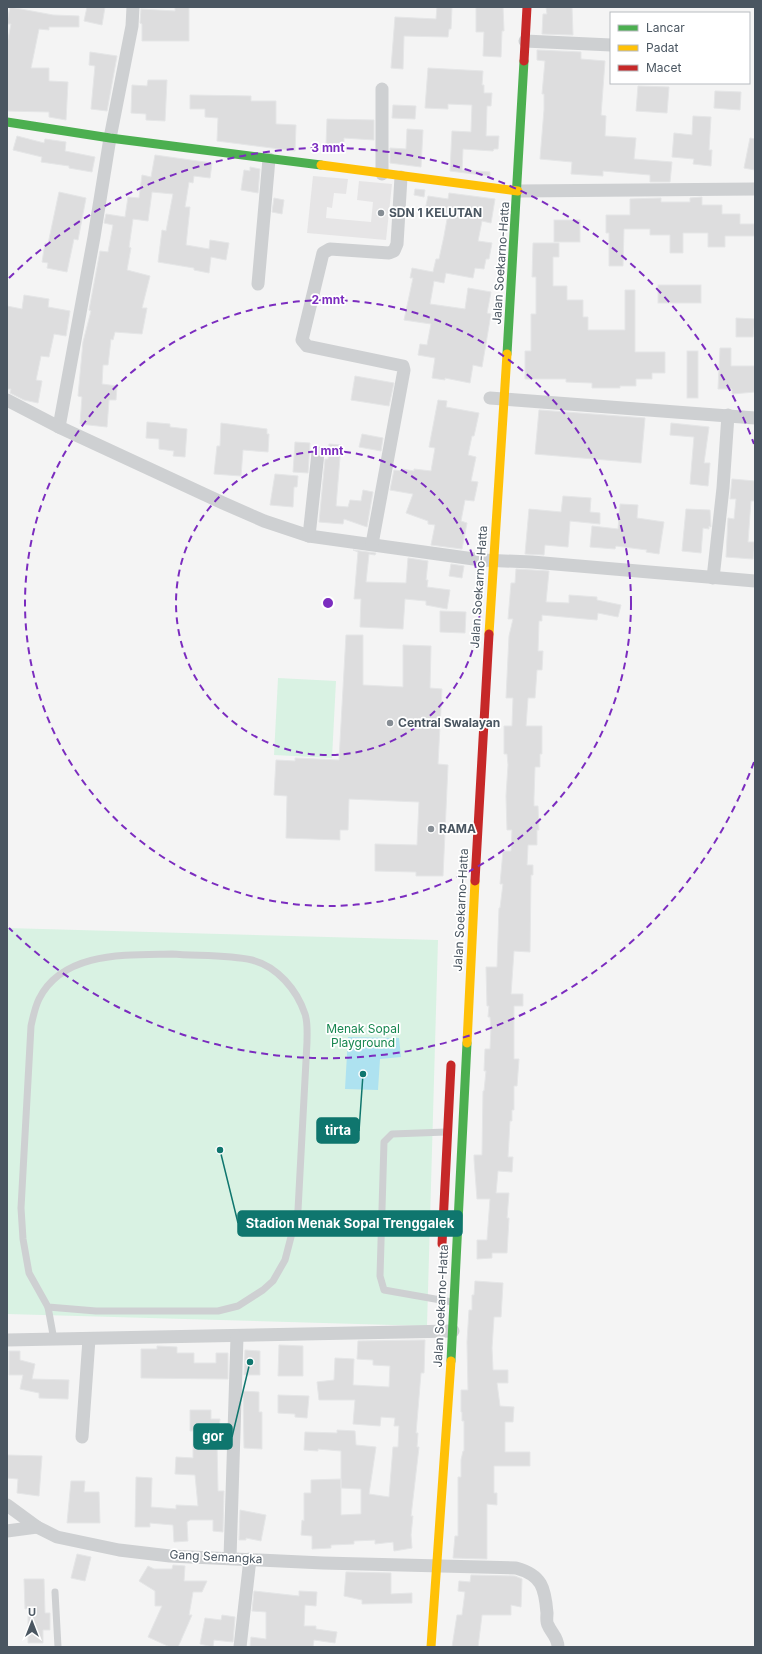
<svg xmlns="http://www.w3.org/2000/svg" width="762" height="1654" font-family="Inter,sans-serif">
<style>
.education{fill:#e6e5e6}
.green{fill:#d9f2e3}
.water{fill:#aee2f0}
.building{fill:#ddddde;stroke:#e5e6e7}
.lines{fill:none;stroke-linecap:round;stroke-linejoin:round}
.lane{stroke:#ced0d2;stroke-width:7}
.street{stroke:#ced0d2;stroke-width:13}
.fast{stroke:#4caf50;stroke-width:9}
.slow{stroke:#ffc107;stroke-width:9}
.jam{stroke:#c62828;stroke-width:9}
.ring{fill:none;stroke:#7b2cbf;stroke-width:2;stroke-dasharray:7 5}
.poi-dot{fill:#868d94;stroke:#fff;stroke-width:1.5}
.labels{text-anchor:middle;stroke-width:3.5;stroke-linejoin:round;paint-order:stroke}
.poi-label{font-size:12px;font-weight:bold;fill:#4a5661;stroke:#fff;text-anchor:start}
.street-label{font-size:12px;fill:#4a5661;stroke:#fff}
.park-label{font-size:12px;fill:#17864f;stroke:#fff}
.centre{fill:#7b2cbf;stroke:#fff;stroke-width:2}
.ring-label{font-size:12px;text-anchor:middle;font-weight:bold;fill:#7b2cbf;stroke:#fff;stroke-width:3.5;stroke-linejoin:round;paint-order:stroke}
.leader{fill:none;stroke:#0f766e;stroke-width:1.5}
.callout-dot{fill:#0f766e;stroke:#fff;stroke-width:1.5}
.callout{fill:#0f766e;stroke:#0f766e;stroke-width:1.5}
.callout-label{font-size:13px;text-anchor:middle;font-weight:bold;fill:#fff}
</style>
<rect width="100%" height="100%" fill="#f4f4f4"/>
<path class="education" d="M313,176l35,3 -2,15 -12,-1 -2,15 -5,-1 -1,11 45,4 2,-20 -16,-2 2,-19 33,3 -6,56 -79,-7z"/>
<g class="green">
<path d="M278,678l58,3 -4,77 -58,-3z"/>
<path d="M7,928l431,12 -11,386 -420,-12z"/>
</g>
<path class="water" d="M348,1037l51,1 2,19 -21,2 -2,31 -33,-1z"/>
<g class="building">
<path d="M10,7l43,8 26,1v11h-30v3l-10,-1 -8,39h18v13l19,1 -2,38 -17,-3v-5l-42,-1v-67l4,-20h-4v-2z"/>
<path d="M87,7h18l-3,18 -18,-4z"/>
<path d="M175,7h14v34h-47v-17l-2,-1 1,-14 34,2z"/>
<path d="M437,7h15l-1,22h-2l-1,8 -44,-1 -1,33 -12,-1 4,-51 41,2z"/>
<path d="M476,7h27l1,24h-2l-1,26 -18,-1 1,-24h-8z"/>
<path d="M546,7h26l1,28 -31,-1 1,-20h4z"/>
<path d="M537,50l44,2v7l24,2 -4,54 5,1 -1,20 31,2 -2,21 38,3 -2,20h-20v-7l-47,-4v5l-32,-2 1,-12 -32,-3 4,-49v-16h-2l3,-33 -8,-1z"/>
<path d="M90,52l27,4 -10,55 -16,-2 4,-43 -6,-1z"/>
<path d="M428,68l55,3 -1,14h2v8h8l-1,13h-4l-1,30h13l-1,13h-4l-1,2 -30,-2 -1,21 28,2v4l-40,-5 2,-40 19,1 1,-27 -24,-1v5l-23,-1z"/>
<path d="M148,80h19l-2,41 -19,-1v-6l-15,-1 1,-28 15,1z"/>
<path d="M638,86l31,1 -2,26 -31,-2z"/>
<path d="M715,91l26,1 -1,18 -26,-2z"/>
<path d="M190,95l61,1v5h25v23l20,1 -1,26 -78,-10 1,-23 -13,-1v-8h-15z"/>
<path d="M393,105l23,1 -1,13 -23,-1z"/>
<path d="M693,116l18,1 -2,33h3l-1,16 -18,-2 1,-5 -22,-2 2,-24 18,2z"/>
<path d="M327,119l47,1v20l-30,-2v8l-18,-1z"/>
<path d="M407,129l16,1 -2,37 -31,-4v-15l16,1z"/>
<path d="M17,136l27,7 1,-4 21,3 -1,9 30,6 -3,15 -23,-4v-2l-28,-4 1,-5 -29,-7z"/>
<path d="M750,138l5,1v31l-11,-2z"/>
<path d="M155,155l57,8 -2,15 -16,-2 -1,7 -4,-1 -4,25h5l-4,38 23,4 1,-9 19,3 -3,17 -15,-3 -2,16 -15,-3v-2l-36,-6 4,-32 4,1 7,-37 -21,-2 -4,29 -15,-2 -4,28 2,1 -4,22 23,6 -8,32h5l-5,26 -27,-2 -2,8 -2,-1 -3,26h-5l-1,19 15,2 -1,14h-7l-2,27 -27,-3 2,-27 -4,-1 5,-54 8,-31 -2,-1 11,-59 8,1 5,-27 -9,-2 2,-9 19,3 3,-20 11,1 3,-23 9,2z"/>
<path d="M250,167l10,2 -2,24 -17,-3 3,-20 6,1z"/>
<path d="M415,189l10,1 -1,7 -10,-2z"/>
<path d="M59,192l27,6 -8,42 -4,-1 -7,33 -20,-4 1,-5 -6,-1 3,-19 3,1z"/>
<path d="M449,193l46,6 -4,24 -9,-2 -4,20 14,2 -3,16h-3l-2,10 -9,-1 -2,10 -27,-5 -2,10 -10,-2 -4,23 35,5 3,-21 23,4 -4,21 4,1 -9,53 -9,-2 -3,18 -25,-5v2l-13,-2 3,-20 -17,-3 2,-11 7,1 4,-21 -27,-4 9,-42h-3l2,-10 21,4 3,-13h3l5,-23 4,-22 -23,-4 3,-14 20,3z"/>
<path d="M702,197v8h20v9h18v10h15v12h-30v11h-17v-14h-25v20h-13v-18h-20v-6h-26l-1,37h-14v-33h-3v-18h24v-16l31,-1v4h29v-4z"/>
<path d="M274,198l10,2 -2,14 -10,-2z"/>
<rect x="554" y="220" width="26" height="22"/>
<path d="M533,243h26v14h-6v29h14v14h16v17h5v13h37v-40h10v62h30v21h-13v6h-16v7h-16v2h-28v-5l-26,-1v-3h-41v-28h6v-37h5v-37h-4z"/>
<rect x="658" y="285" width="43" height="18"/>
<path d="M24,295l25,4 -1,8 22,4 -4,25 -12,-2 -5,23 -8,-1 -5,24 6,1 -4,22 -14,-3 -14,-7 1,-4h-4v-83l15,3z"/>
<path d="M736,318l19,1 -2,18h-17z"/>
<path d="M720,348h11v18h24v26l-23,2v-5h-14z"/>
<rect x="687" y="351" width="11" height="47"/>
<path d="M355,376l39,7 -5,23 -38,-6z"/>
<path d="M438,400l9,1 -1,6 33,6 -5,23h-2l-4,19 8,2 -5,24 7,1 -4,19 -9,-1 -4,21 6,2 -5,26 -31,-4 4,-20 -7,-1v-3l-22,-8 7,-19 -23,-4 4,-20 8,1v-2l12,2v-2l17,2 4,-23 -6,-1z"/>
<path d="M539,410l106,8 -4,45 -106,-9z"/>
<path d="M147,422l23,2v3l17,2 -2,28 -12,-1 1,-5 -15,-2v-10l-13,-1z"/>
<path d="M221,423l46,6v5h2l-1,18 -25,-2 -2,26 -27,-2 3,-28h3z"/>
<path d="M671,423l38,4 -5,36h6l-2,23 -18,-2 4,-47 -24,-2z"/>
<path d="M362,434l21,4 -2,13 -22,-4z"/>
<path d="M295,442l15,1 -2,30 -15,-1z"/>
<path d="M329,444l12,1 -5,61 12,1 2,-7 11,1 2,-11 10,2 -6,35 -23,-8 -1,5 -24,-2 6,-63h3z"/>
<path d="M275,474l23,2 -1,11h-3l-1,20 -23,-2z"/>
<path d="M732,479l23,2v20h-4l-3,41h7l-2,17 -27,-2 2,-39 6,1 2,-20h-6z"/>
<path d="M563,496l28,2 -1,14 10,1v11l-30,-3 -2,26 -23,-2 -1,10 -19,-1 4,-45 32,3z"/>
<path d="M620,504l18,1 -1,13 27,4 -5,32 -13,-2 1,-2 -31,-4 -1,3 -25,-2 2,-21 26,3z"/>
<path d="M686,509l24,1 1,17 -2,-1v3l-6,-1 -2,25 -19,-2z"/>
<path d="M353,550l23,3 -1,2 -6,-1 -3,28 40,1 2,-25 20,3 -2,19h2l-1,7 23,3 -3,19 -21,-4v-4l-21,-2 -2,30 -43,-2 1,-28h-7l4,-47z"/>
<path d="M451,564l13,2 -2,12 -13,-2z"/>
<path d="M516,569l33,2 -3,31 23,1v-8l28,2v3l24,5 -3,12 -20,-4 -1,7 -55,-5v6h-3l-1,30h5l-1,19h-5l-2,28h-7l-2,28h16v28h-2v13h-5l-1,30v9h4l1,24h-2v15h-9l-1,20h6v10h-2l-1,77 -16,-1 -3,43h12v12h-9v53h5l-2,27h-3v24h-2v11h-2l-2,36h5l-1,15 -14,-1 -2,22h13l-2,25h2l-2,35h-15v5l-15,1v-19h10l3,-41h-13l-3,-40v-4h8l1,-64h1l2,-20h-2l1,-22h5l1,-21 -1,-11h-2l1,-11h-2l-1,-39h11l2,-59h1l3,-24h-3l3,-33h8l1,-21h-5l-1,-34 2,-31 -1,-11h-3v-28h8l1,-28h-7l3,-62 4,-17h-5l3,-36h4z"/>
<path d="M440,611l26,1 -1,21 -25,-1z"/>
<path d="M346,635h17v50l40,2v-42l28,1 -1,42 12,1 -4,75 10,1 -5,111h-27v-4l-41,-1v-27l42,1 2,-43 -70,-3 -1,31h-8v10l-54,-2 1,-42 -13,-1 2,-35 19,1v-3l44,2z"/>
<path d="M475,1281l28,2 -2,34h-7l-2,31 1,22h15v13h-11l3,23 14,1 -1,15h-8v30h25v14h-36v27h3v12l-10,-1v55l-34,-1 2,-22h3v-59h3v-17l2,-9h1v-30h-2v-9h-1v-22h7l-1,-48 2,-32h3v-15h2z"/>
<path d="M425,1340l-1,33h-3l-5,60h2l-1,14h2l-8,69h2l-2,19 1,13 -18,3 -1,-9 -18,2v-4l-21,1v3l-23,1v3l-19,1v-13l-11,-1 1,-15 2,1v-28h7v-13l30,-1v36l20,-1v-25l-20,-1v-37l-23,-2v2l-14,-1 1,-18 32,1v-3l18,1 1,14 20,2 -7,47 20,3 4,-50h5l1,-21h-5l1,-8 -14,-1 -1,9 -27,-2 2,-24h-36l-2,-18 17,-2 1,-22 19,1 -1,26 36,2 1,-21 -17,-1v-5l-16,-1 1,-18z"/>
<path d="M279,1345l24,1v30h-25z"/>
<path d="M157,1346l20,1v6h17v10h22v-10h12v26l-87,-1v-29h16z"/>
<path d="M245,1350l15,1v24h-16z"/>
<path d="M9,1351h11v9l15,4 -3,15 37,1 -1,19 -29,-1v-5l-19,-4 3,-14h-14z"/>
<path d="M243,1391l16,1v20h3v37l-18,-1z"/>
<path d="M278,1395l31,1 -2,22 -12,-1v-3l-17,-1z"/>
<path d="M190,1410h21v9h9l-3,25 1,47h6l-1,41 -10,-1v-11h-23l-3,2 1,19 -14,1 -1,-17 -23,-2v4h-15l1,-50 16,1 -1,29 25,2v-4l22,1 -3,-31 -20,-1 1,-17 17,1v-27h-3z"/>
<path d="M7,1455l35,1 -3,40 -22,-3 1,-14 -11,-1z"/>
<path d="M71,1481h14l-1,11h15l1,31h-33z"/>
<path d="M240,1510l26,5 -5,26 -15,-3v2h-7z"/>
<path d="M77,1554l14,3 -6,24 -14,-3z"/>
<path d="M173,1565l12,1 -1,15h23l-5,11h-9l-4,23h3l-14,32h-8l-22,-10 14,-31h-7v-15l-16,-10 9,-15 6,3h18z"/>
<path d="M346,1572l45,1v21l21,-1v10l-50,1v-4l-18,-4z"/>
<path d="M471,1575l44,1 7,3 -1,28 -10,-2v10h-29l-4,32h-26l5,-32h5l3,-23 -7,-1 1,-10 11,1z"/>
<path d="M24,1579h20l1,34h5v17h-7v13h-15v-35l-3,1z"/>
<path d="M254,1591l45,5v-5l18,1 -1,14 -11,-1 -1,21h12v3l21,3 -2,11 -21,-3 -1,7h-63l1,-10 15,2v-27l-14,-1z"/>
<path d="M222,1615l13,2 -2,25 -19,-2 -1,7 -13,-3 5,-26 16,2z"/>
</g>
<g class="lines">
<g class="lane">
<path d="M172,954c24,2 57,1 80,6 25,6 45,30 53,54 3,9 2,19 2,28l-9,168 -13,50 -12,21 -10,9 -25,16 -20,5h-122l-48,-4 -19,-34 -6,-34 -2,-31 10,-182c2,-9 4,-19 8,-27 24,-48 88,-44 133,-45z"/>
<path d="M446,1132l-54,2 -8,8 -4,134 4,14 68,12"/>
<path d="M48,1307l6,33"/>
<path d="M55,1592l3,55"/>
</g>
<g class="street">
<path d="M133,7l-1,19 -22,112 -16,99 -35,190 164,76 41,18 45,15 172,24 51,2 223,19"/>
<path d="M525,41l86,4"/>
<path d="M382,89v85"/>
<path d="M518,191l237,-2"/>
<path d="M258,284l11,-125"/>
<path d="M490,398l265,20"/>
<path d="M7,400l52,27"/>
<path d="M309,536l9,-83"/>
<path d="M372,544l32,-174 -1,-4 -96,-20 -5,-6 21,-87 7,-4 59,4 5,-2 3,-7 4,-67"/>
<path d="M713,578l10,-90 5,-73"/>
<path d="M7,1340l446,-9"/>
<path d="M82,1437l7,-98"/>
<path d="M7,1505l30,22 20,10 62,13 51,6 153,7 193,5c26,7 29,20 31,45 0,3 -1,9 1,12 3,8 10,12 10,22"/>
<path d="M7,1531l30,-4"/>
<path d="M230,1558l7,-221"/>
<path d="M240,1647l10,-88"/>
</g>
<g class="fast">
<path d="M7,122l103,16 211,27"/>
<path d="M507,354l17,-293"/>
<path d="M451,1361l16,-318"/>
</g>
<g class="slow">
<path d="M321,165l197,26"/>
<path d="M489,634l18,-280"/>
<path d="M467,1043l8,-162"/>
<path d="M431,1647l20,-286"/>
</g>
<g class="jam">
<path d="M524,61l3,-54"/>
<path d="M475,881l14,-247"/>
<path d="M442,1244l9,-179"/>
</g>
</g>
<g class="ring">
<circle cx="328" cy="603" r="152"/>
<circle cx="328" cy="603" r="303"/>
<path d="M754 762A455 455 0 0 1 9 928M9 278A455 455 0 0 1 754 444"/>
</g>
<g class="poi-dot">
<circle cx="381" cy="213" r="4"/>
<circle cx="390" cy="723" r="4"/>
<circle cx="431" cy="829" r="4"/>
</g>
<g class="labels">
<g class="poi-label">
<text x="389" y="217">SDN 1 KELUTAN</text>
<text x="398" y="727">Central Swalayan</text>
<text x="439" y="833">RAMA</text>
</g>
<g class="street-label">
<text transform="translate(501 263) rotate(-86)" y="4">Jalan Soekarno-Hatta</text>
<text transform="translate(479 587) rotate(-86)" y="4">Jalan Soekarno-Hatta</text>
<text transform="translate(461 910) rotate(-87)" y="4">Jalan Soekarno-Hatta</text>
<text transform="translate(441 1306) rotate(-87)" y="4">Jalan Soekarno-Hatta</text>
<text transform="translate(216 1557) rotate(3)" y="4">Gang Semangka</text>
</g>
<g class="park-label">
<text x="363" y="1033">Menak Sopal<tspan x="363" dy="14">Playground</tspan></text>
</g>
</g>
<circle cx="328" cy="603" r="6" class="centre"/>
<g class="ring-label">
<text x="328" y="152">3 mnt</text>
<text x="328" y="304">2 mnt</text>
<text x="328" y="455">1 mnt</text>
</g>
<path class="leader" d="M363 1074L359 1131M220 1150L238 1223M250 1362L232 1437"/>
<g class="callout-dot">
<circle cx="363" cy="1074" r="4"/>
<circle cx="220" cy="1150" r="4"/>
<circle cx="250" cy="1362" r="4"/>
</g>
<g class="callout">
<rect x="317" y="1118" width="42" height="25" rx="4"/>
<rect x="238" y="1211" width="224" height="25" rx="4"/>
<rect x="194" y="1424" width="38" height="25" rx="4"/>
</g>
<g class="callout-label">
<text x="338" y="1135">tirta</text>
<text x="350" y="1228">Stadion Menak Sopal Trenggalek</text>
<text x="213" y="1441">gor</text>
</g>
<rect width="762" height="1654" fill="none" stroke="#4a5661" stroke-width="16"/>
<rect x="610" y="12" width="140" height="72" fill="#ffffff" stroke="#b7bbc0"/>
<rect x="618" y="25" width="20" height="6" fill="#4caf50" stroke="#b7bbc0"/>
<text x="646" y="32" font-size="12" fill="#4a5661">Lancar</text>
<rect x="618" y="45" width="20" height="6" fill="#ffc107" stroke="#b7bbc0"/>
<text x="646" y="52" font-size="12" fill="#4a5661">Padat</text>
<rect x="618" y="65" width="20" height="6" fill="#c62828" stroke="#b7bbc0"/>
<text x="646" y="72" font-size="12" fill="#4a5661">Macet</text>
<g transform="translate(32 1622)" stroke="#ffffff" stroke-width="3" paint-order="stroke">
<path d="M0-3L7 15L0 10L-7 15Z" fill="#4a5661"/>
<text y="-6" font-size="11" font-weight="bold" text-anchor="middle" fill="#4a5661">U</text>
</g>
</svg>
